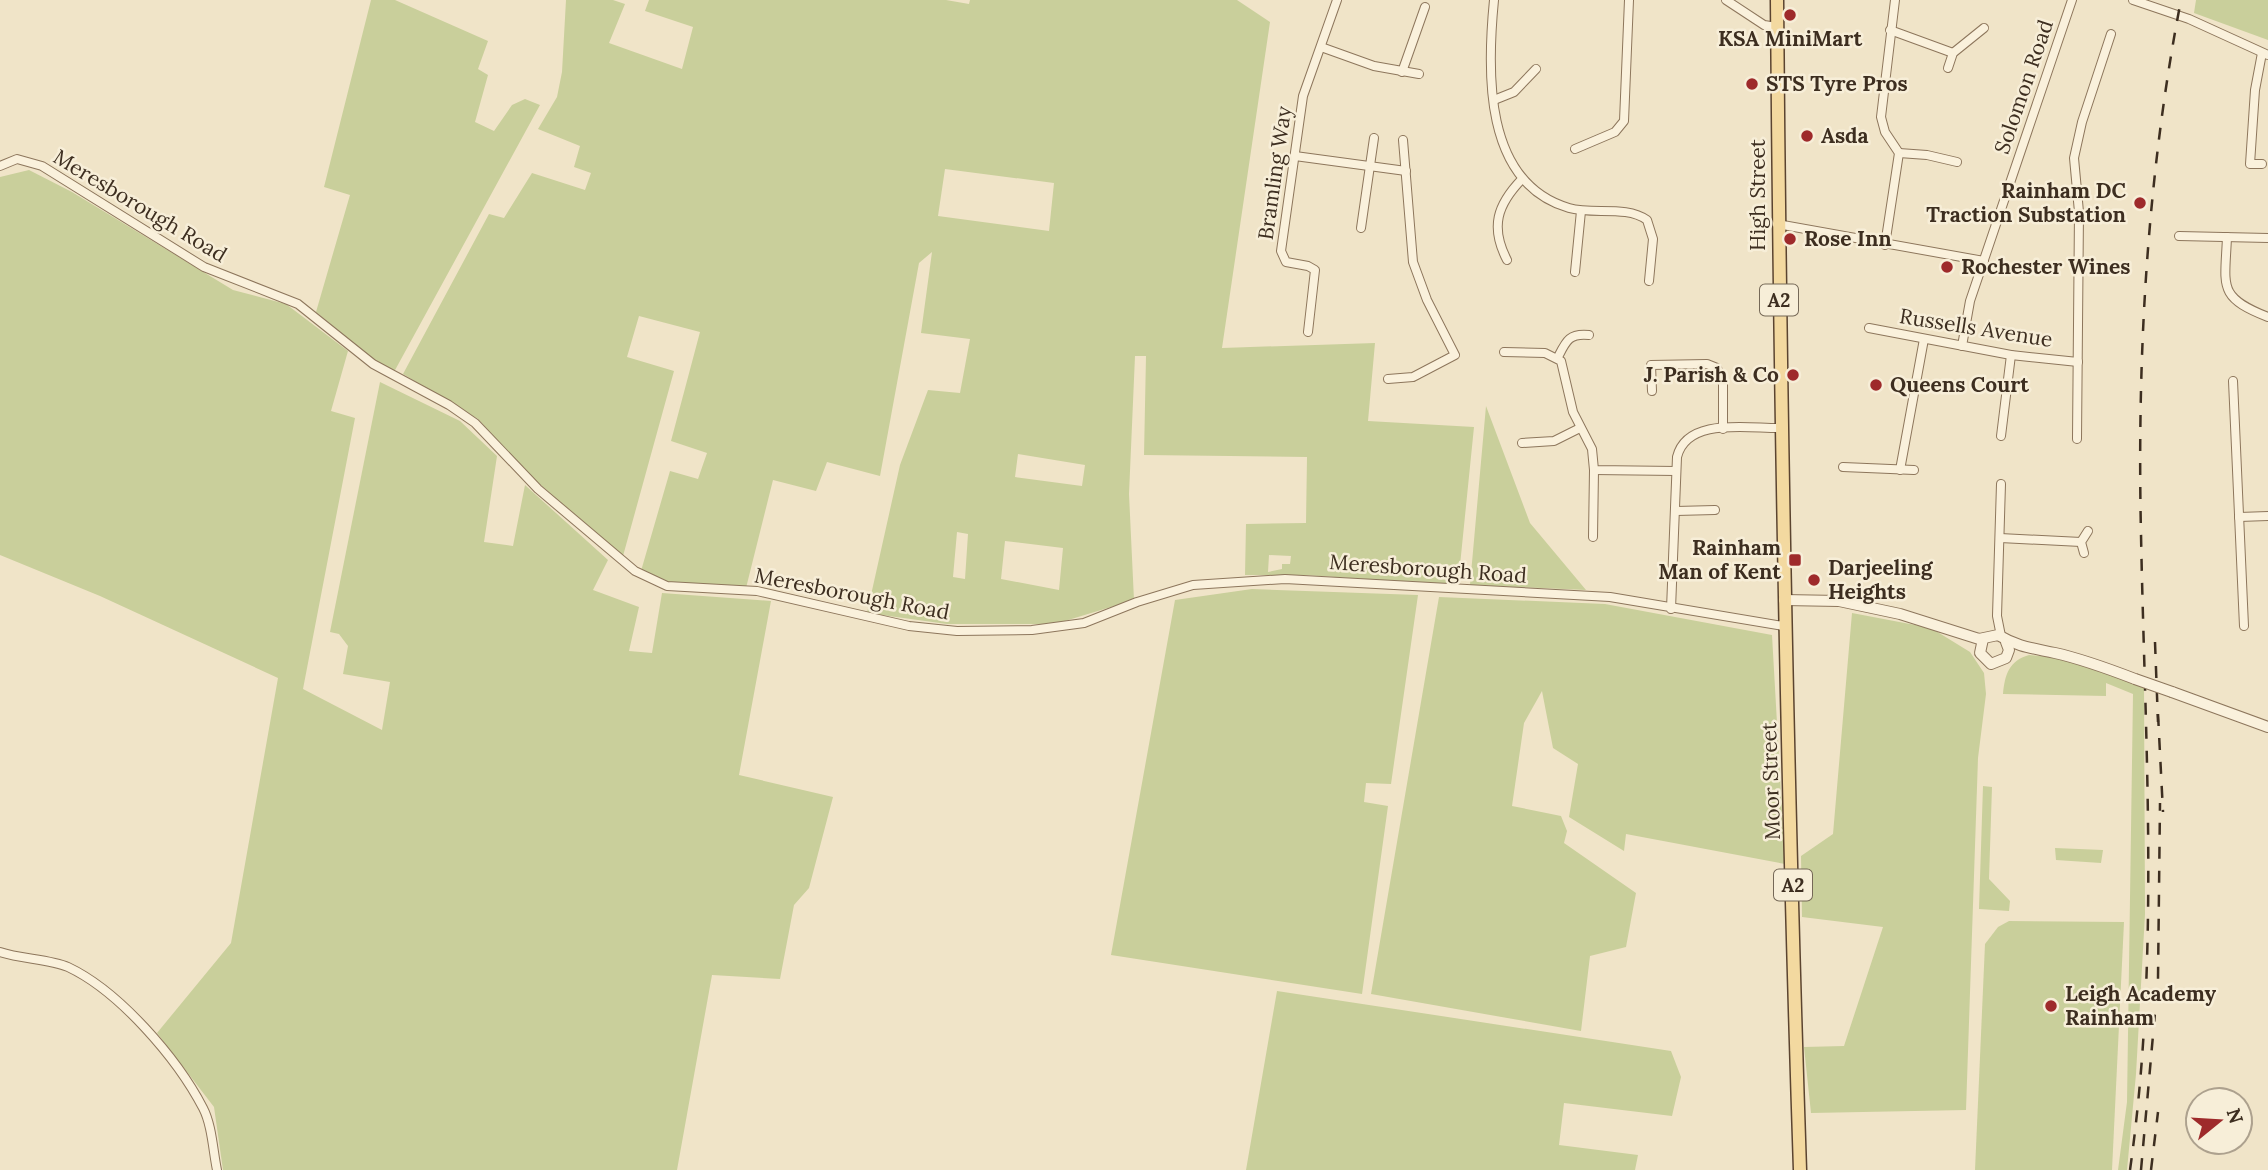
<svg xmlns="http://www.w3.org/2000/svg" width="2268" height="1170" font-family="Lora,serif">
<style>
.green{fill:#c9cf9b;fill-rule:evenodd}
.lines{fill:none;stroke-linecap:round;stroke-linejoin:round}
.minor-casing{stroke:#8d765c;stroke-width:10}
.tertiary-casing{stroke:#8d765c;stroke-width:12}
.primary-casing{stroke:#5b4430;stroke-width:15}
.minor{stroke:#faf1dc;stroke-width:8}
.tertiary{stroke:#faf1dc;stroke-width:10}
.primary{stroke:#f3d9a0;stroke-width:12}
.rail{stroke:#3d2e20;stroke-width:2.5;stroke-dasharray:12 12;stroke-linecap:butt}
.tertiary-bridge-casing{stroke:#8d765c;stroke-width:12;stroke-linecap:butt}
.tertiary-bridge{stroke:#faf1dc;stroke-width:10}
.poi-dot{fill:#9e2a2b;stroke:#f7eed8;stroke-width:2.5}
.labels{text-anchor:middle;stroke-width:5;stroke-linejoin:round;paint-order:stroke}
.shield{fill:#f7eed8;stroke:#756857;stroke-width:2}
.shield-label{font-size:19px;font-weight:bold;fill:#3d2e20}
.poi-label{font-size:21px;font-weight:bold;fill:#3d2e20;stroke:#f7eed8;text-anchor:start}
.street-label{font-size:21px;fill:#3d2e20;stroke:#f7eed8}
</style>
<rect width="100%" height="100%" fill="#f0e4c8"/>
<g class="green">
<path d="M371,0h24l93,41 -10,28 10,6 -13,47 19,9 18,-26 13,-6 15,6 -146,267 -17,-10 -61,-50 34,-117 -26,-8z"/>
<path d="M566,0h47l12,4 -16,39 73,26 11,-42 -48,-16 4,-11h297l23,4 1,-4h267l33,22 -48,326 153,-5 -7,78 106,6 -16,158 -153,-10h-60l1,-51 60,-1 1,-66 -163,-2 2,-99h-11l-6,138 5,106 -79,24h-108l-80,-11 33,-148 28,-75 32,3 10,-54 -49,-6 11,-81 -13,11 -39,213 -53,-14 -11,29 -43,-11 -27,108 -75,-4 -30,-13 29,-100 28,8 9,-26 -36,-12 29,-109 -61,-16 -12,41 47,14 -51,185 -95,-82 -50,-55 -75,-45 86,-160 15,4 28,-45 53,17 6,-17 -17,-6 6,-21 -42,-17 19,-32 5,-25zM945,169l109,14 -5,48 -111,-15zM1018,454l67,11 -3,21 -67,-9zM957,532l11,2 -3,45 -12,-2zM1005,541l58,7 -4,42 -58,-11zM1269,555l22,1 -1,8h-8v5l-14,3z"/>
<path d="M2196,0h72v40l-74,-27z"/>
<path d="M29,170l43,22 161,98 53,14 62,47 -17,60 24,7 -52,271 79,41 8,-48 -47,-8 5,-28 -9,-12 -9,-2 50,-250 80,39 37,35 -13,86 29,4 12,-61 83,75 -15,30 46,17 -10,44 23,2 10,-60 109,8 -32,174 94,22 -24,91 -15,17 -14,74 -68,-4 -35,195h-454l-9,-63 -57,-74 74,-90 47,-265 -178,-82 -100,-41v-378z"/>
<path d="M1486,406l44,117 56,67 -116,-5z"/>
<path d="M1252,589l166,6 -27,189 -25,-1 -2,19 24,4 -26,188 -251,-39 64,-355z"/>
<path d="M1439,597l166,7 167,31 13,229 -159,-30 -2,17 -55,-34 9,-53 -25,-16 -11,-57 -18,32 -12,83 49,10 6,15 -3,12 72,50 -10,54 -36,9 -9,75 -210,-37z"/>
<path d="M1852,613l79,15 39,24 14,21 2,21 -8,64 -12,352 -155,3 -7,-66 40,-1 39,-119 -81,-10 -1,-61 32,-22z"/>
<path d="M2029,655l32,3 83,27 1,229 -9,160 -9,96h-9l9,-68 6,-408 -27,-11v13l-103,-2c2,-20 6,-33 26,-39z"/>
<path d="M1983,786l9,1 -3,92 21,22 -1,10 -30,-2z"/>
<path d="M2055,848l48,2 -2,13 -45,-3z"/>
<path d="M2009,921l115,1 -12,248h-137l10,-226 13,-17z"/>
<path d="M1277,991l394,60 10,26 -9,39 -108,-13 -5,42 79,10 -3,15h-389z"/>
</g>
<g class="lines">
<defs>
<g id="minor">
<path d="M1494,0c-7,71 -11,183 75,208 24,7 57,-3 78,12l6,19 -4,42"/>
<path d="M1726,0l38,25 13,2"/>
<path d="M2133,0l56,19 79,36"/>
<path d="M1890,30l63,23"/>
<path d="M1321,47l53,19 45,8"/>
<path d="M1948,68l5,-15 31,-25"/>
<path d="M1402,72l23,-65"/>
<path d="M1494,100l20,-8 22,-23"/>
<path d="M1575,149l40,-17 9,-11 5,-121"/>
<path d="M1899,153l28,2 30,7"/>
<path d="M1295,156l111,15"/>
<path d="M2262,164h-12l5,-74 7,-37"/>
<path d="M0,166l17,-7 25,7 162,101 94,37 75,60 76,41 26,18 63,66 97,82 32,15 90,5 152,35 48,5 75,-1 52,-7 53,-21 56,-17 92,-6 325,18 173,29"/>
<path d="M1777,224l207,37"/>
<path d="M1361,228l13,-90"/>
<path d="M2179,236l89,2"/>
<path d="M2227,237c-2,50 -10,60 41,80"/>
<path d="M1885,245l14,-92 -14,-21 -4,-15 14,-117"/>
<path d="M1507,260c-17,-33 -10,-55 15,-81"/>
<path d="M1575,272l6,-61"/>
<path d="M1869,328l142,27 67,7"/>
<path d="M1308,332l7,-62 -7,-4 -22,-4 -5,-11 22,-155 34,-96"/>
<path d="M1962,346l8,-45 102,-301"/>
<path d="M1504,352l41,1 16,8 12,51 19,37 2,21 82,1"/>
<path d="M1558,357c8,-16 11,-24 31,-22"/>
<path d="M1388,379l25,-2 42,-22 -28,-55 -14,-38 -10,-122"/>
<path d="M2233,381l11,245"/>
<path d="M1652,391l-1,-26 56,-1 10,4 6,16v45"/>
<path d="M2001,436l10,-81"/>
<path d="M2077,439l2,-227 -5,-54 8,-36 29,-88"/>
<path d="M1522,443l32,-2 26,-13"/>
<path d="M1843,467l71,3"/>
<path d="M1900,470l24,-131"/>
<path d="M2001,484l-4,132 4,20"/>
<path d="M1676,511l39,-1"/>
<path d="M2239,517l29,-1"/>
<path d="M1593,537l1,-67"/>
<path d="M2000,538l81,4"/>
<path d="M2084,553l-3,-11 7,-11"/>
<path d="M1671,609l6,-152c10,-41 73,-28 105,-29"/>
<path d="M0,952c20,7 50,7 68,15 51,24 109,91 135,141 9,17 10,43 14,62"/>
</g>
<g id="tertiary">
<path d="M1784,600l55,1 61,13 79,25 19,-4c20,12 34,13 57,18 27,6 54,16 80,26"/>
<path d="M1983,639l-3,14 11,11 15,-6 3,-8 -3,-8"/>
<path d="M2172,692l96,35"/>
</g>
<path id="primary" d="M1777,0c3,390 10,780 23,1170"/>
</defs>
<use href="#minor" class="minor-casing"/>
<use href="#tertiary" class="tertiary-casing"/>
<use href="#primary" class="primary-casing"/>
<use href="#minor" class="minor"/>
<use href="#tertiary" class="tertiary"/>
<use href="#primary" class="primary"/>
<g class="rail">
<path d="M2155,642l3,80"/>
<path d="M2158,714l5,98"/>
<path d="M2130,1170c30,-211 15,-424 11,-636 -4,-178 6,-359 40,-534"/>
<path d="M2141,1170l17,-191 2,-176"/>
<path d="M2151,1170l7,-58"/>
</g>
<defs>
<path id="tertiary-bridge" d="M2135,679l37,13"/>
</defs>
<use href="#tertiary-bridge" class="tertiary-bridge-casing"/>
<use href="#tertiary-bridge" class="tertiary-bridge"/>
</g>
<g class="poi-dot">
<circle cx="1790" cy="15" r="7"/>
<circle cx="1752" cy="84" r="7"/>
<circle cx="1807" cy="136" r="7"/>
<circle cx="2140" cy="203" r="7"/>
<circle cx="1790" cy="239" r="7"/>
<circle cx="1947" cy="267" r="7"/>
<circle cx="1793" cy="375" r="7"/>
<circle cx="1876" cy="385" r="7"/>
<rect x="1788" y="553" width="14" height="14" rx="3.5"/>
<circle cx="1814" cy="580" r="7"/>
<circle cx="2051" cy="1006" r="7"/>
</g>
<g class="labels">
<g class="shield">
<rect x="1760" y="284.5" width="38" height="31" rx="5"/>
<rect x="1774" y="869.5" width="38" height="31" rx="5"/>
</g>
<g class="shield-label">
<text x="1779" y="307">A2</text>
<text x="1793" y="892">A2</text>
</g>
<g class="poi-label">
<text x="1790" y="46" text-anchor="middle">KSA MiniMart</text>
<text x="1766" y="91">STS Tyre Pros</text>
<text x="1821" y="143">Asda</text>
<text x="2126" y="198" text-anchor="end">Rainham DC<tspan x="2126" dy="24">Traction Substation</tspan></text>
<text x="1804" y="246">Rose Inn</text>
<text x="1961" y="274">Rochester Wines</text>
<text x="1779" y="382" text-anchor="end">J. Parish &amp; Co</text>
<text x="1890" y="392">Queens Court</text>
<text x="1781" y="555" text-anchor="end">Rainham<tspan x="1781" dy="24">Man of Kent</tspan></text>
<text x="1828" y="575">Darjeeling<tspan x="1828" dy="24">Heights</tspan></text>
<text x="2065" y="1001">Leigh Academy<tspan x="2065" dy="24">Rainham</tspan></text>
</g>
<g class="street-label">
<text transform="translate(2024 87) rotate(-71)" y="7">Solomon Road</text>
<text transform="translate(1275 173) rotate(-82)" y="7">Bramling Way</text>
<text transform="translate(1758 195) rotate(-90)" y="7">High Street</text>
<text transform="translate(140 206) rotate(31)" y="7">Meresborough Road</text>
<text transform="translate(1976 328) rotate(9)" y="7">Russells Avenue</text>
<text transform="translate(1428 569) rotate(4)" y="7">Meresborough Road</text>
<text transform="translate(852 594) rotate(11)" y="7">Meresborough Road</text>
<text transform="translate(1771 781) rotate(-92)" y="7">Moor Street</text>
</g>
</g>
<g transform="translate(2219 1121) rotate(72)"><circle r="33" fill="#f7eed8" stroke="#ada18e" stroke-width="2"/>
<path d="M0-5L12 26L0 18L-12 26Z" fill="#9e2a2b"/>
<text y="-10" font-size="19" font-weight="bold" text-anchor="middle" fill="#3d2e20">N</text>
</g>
</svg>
